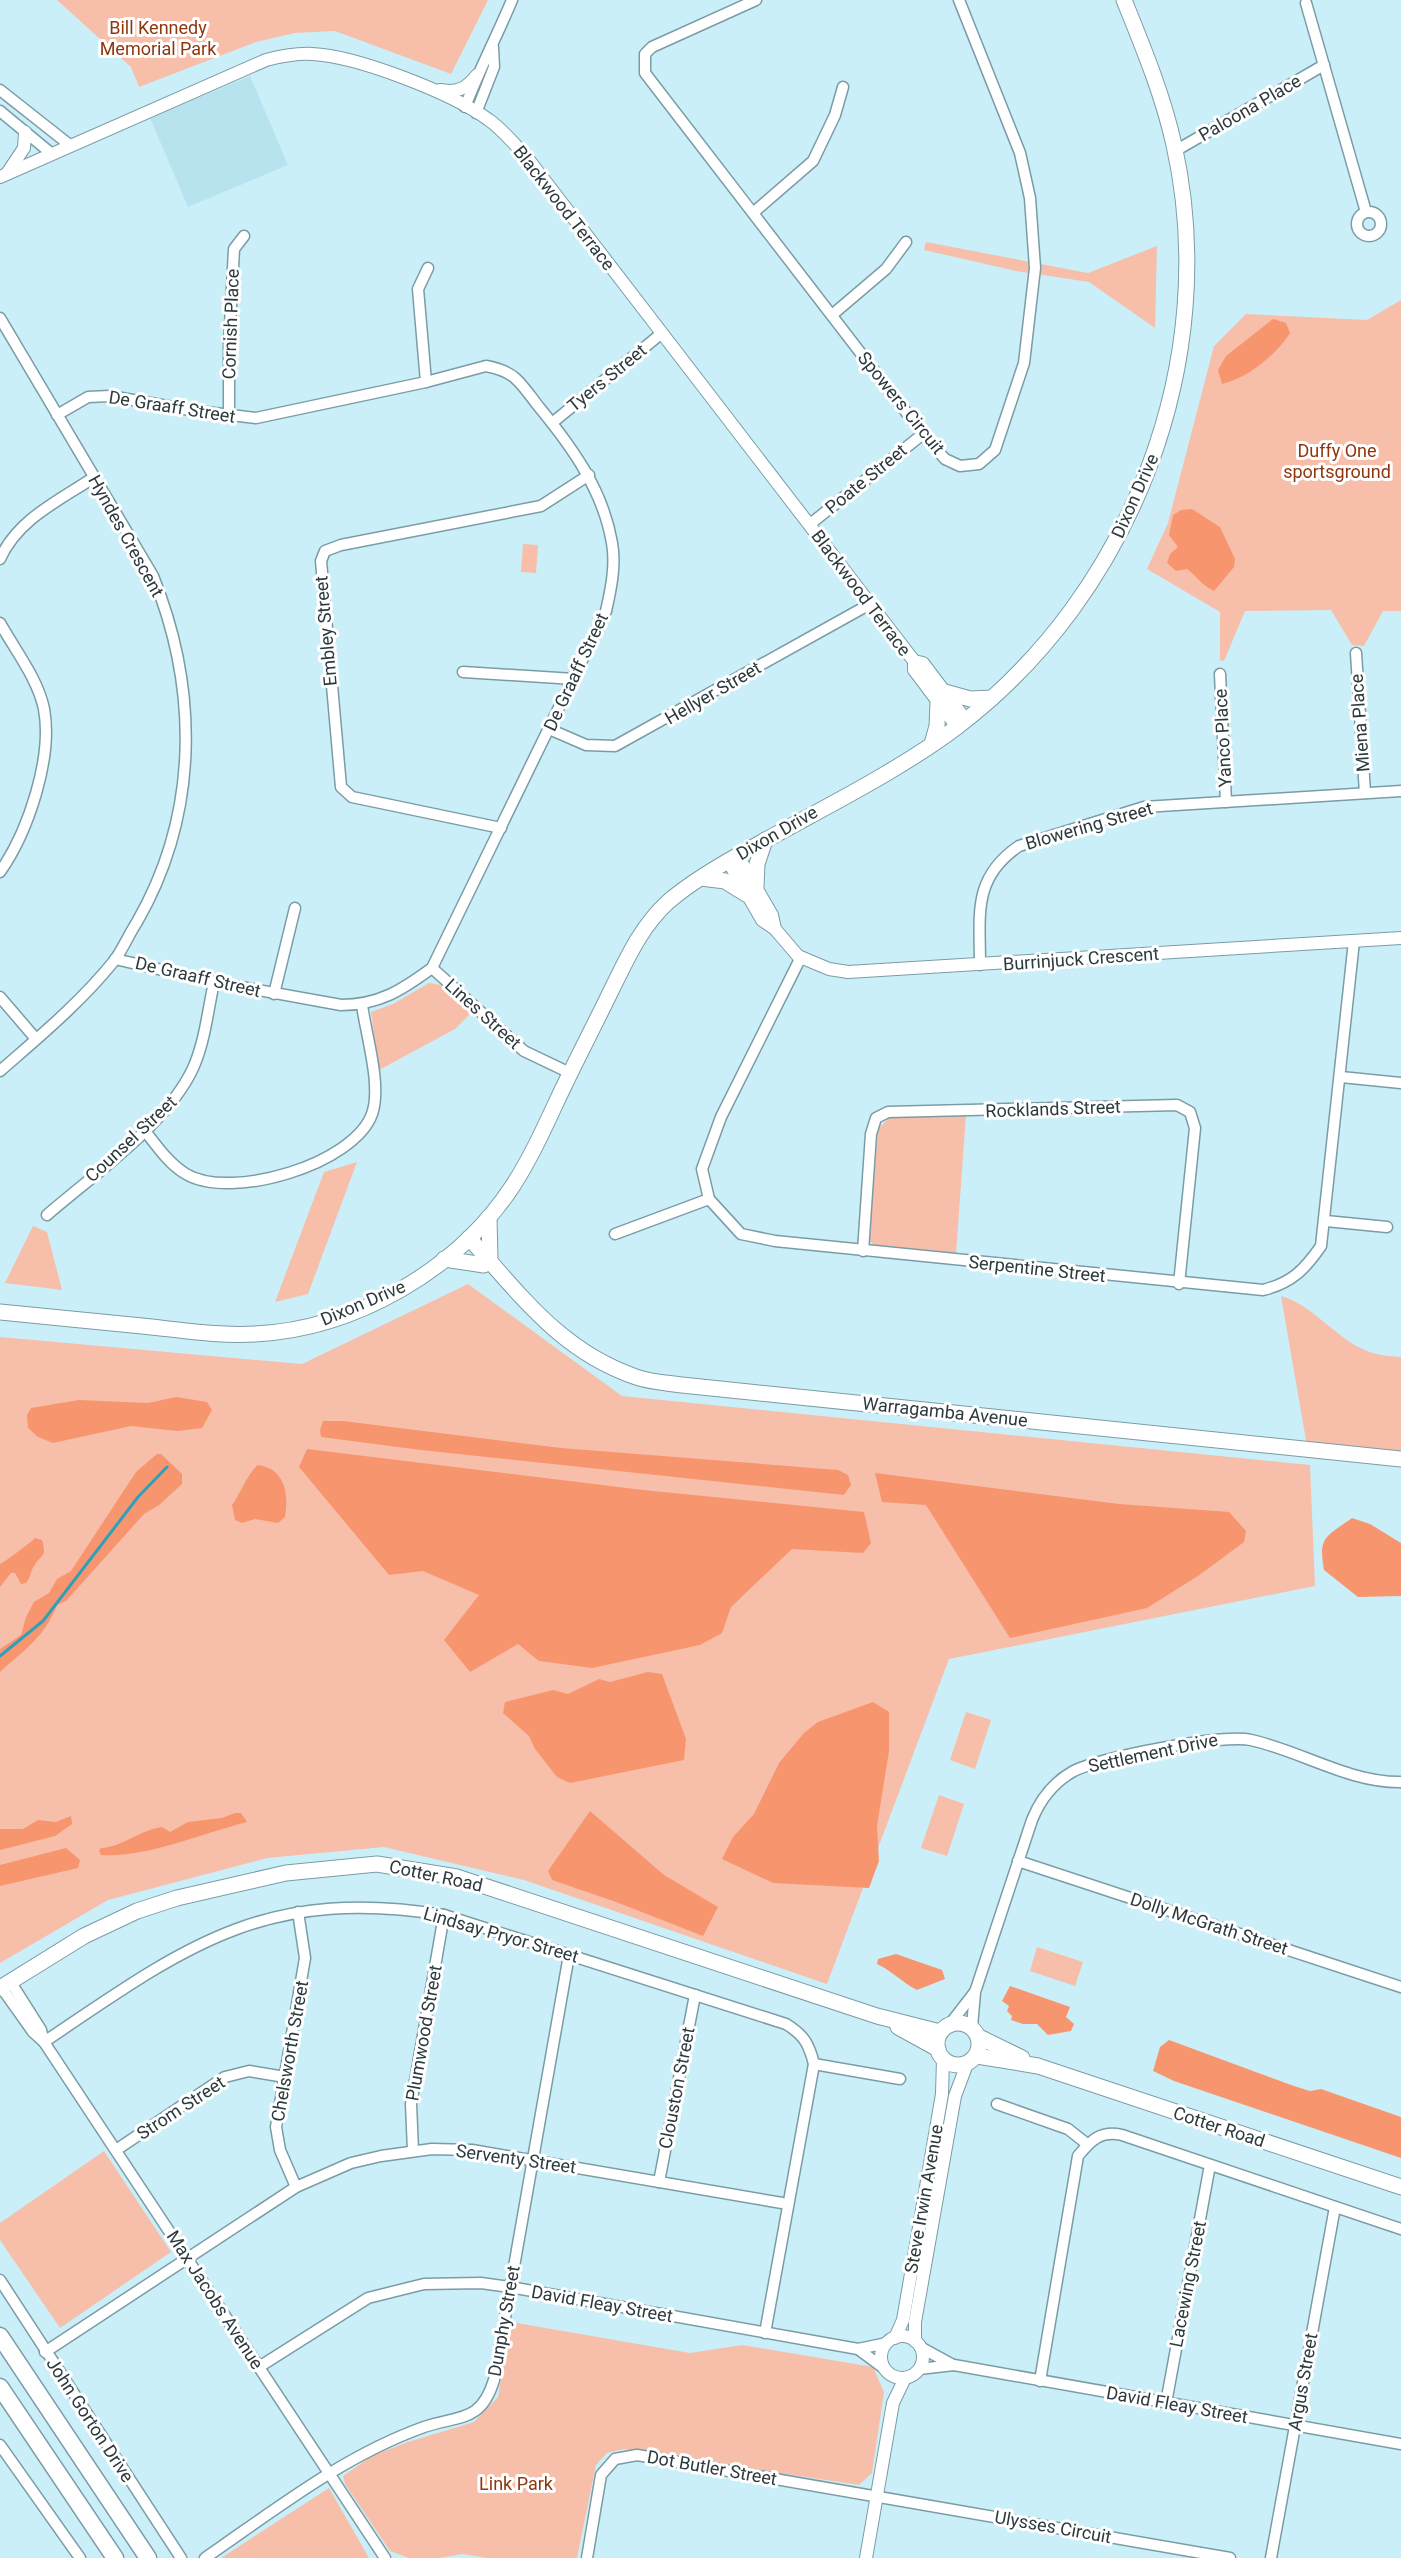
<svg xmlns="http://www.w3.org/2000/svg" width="1401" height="2558" font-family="Roboto,sans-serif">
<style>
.built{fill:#b7e3ef}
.green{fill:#f7bfa9}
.forest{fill:#f7956f}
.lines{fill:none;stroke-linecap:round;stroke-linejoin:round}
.stream{stroke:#30a0ba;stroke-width:3}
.minor-casing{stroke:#7b9ca5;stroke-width:13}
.tertiary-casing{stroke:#7b9ca5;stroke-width:14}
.secondary-casing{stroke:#7b9ca5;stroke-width:17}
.primary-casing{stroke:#7b9ca5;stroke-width:19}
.minor{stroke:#fff;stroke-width:10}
.tertiary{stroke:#fff;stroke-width:12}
.secondary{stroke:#fff;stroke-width:15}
.primary{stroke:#fff;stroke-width:16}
.labels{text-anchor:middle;stroke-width:6;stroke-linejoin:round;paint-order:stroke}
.park-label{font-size:18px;fill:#8e370e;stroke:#fff}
.street-label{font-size:18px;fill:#2c3a3e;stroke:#fff}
</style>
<rect width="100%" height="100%" fill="#cbeff9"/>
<path class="built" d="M250,76l38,89 -100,42 -38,-89z"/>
<g class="green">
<path d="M57,0h431l-37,74 -116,-43 -40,2 -39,9 -117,45 -8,-20z"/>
<path d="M926,242l162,31 69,-27 -2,82 -66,-46 -73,-11 -92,-21z"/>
<path d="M1401,300v311h-18l-19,35 -12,-1 -21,-35 -86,1 -21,50 -4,-1v-48l-73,-43 21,-46 46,-177 32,-32 121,6z"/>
<path d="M523,544l15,1 -2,28 -15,-1z"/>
<path d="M429,983l12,2 30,28 -16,16 -76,41 -8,-58 22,-8z"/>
<path d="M966,1115l-10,139 -80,-8 -7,-5 9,-112 13,-13z"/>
<path d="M357,1162l-49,132 -33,8 49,-130z"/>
<path d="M33,1226l14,6 15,58 -57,-7z"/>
<path d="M468,1284l154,112 688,69 5,121 -366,73 -122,325 -303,-104 -140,-33 -117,11 -159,42 -108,63v-626l302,27z"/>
<path d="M1281,1296c36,10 59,50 96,58 8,2 16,2 24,3v99l-94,-10z"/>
<path d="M966,1712l25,8 -16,49 -25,-9z"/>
<path d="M939,1795l25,9 -17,52 -26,-8z"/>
<path d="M1037,1947l46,15 -8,24 -45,-15z"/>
<path d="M104,2151l67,101 -111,76 -60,-88v-17z"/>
<path d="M511,2322l179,31 52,-8 131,22 11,25 -12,81 -13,12 -235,-36 -17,4 -11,12 -19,93h-89l-26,-4 -22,4h-31l-19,-7 -45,-67 -2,-8 29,-20 36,-14 66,-20 24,-25z"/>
<path d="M329,2488l40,70h-148z"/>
</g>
<g class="forest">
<path d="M1273,319l13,4 4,10c-14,22 -42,45 -68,51l-4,-14 8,-14z"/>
<path d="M1192,509l28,18 15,32 -1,8 -20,24c-15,-8 -15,-13 -27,-22l-11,2 -9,-8 3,-9 8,-7 -9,-12 4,-20 8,-5z"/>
<path d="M176,1397l31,5 5,8 -10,18 -25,3 -46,-5 -78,17 -15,-6 -10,-9 -1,-13 4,-7 48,-8 69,3z"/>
<path d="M323,1421h20l218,27 277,22 10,5 3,10 -7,10 -423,-45 -100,-13 -1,-7z"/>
<path d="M307,1449l336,41 221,22 7,31 -8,10 -71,-4 -61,58 -9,26 -22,12 -108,23 -53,-7 -21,-17 -48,28 -26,-32 35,-45 -56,-24 -34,4 -90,-108z"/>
<path d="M157,1454h4l21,20v10l-23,21 -15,9 -78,87 -9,4c-13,33 -32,44 -57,67v-23l21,-14 5,-18 8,-15 15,-9 8,-14 14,-8 65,-99z"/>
<path d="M258,1465c27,4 31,28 27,52l-7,6 -23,-4 -13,4 -7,-3 -3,-15c9,-12 15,-31 26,-40z"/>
<path d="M875,1473l244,31 110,8 17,19 -2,11 -46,34 -51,32 -137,30 -84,-133 -44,-3z"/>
<path d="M1352,1518l18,6 31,19v53l-43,1 -34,-27c-6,-34 2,-33 28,-52z"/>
<path d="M35,1538l7,2c5,18 0,13 -8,26 -4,6 -3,11 -8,17l-5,1 -6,-11h-4l-11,14v-23c6,-3 30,-21 35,-26z"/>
<path d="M648,1672l14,2 24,65 -2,21 -114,23 -13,-6 -22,-28 -6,-13 -26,-23 2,-11 48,-12 15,4 31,-15 11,3z"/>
<path d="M873,1702l16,10v39l-12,75 2,35 -10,27 -96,-5 -51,-24 11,-22 21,-23 25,-51 25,-30 14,-11z"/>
<path d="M590,1811l74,64 54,32 -15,29 -87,-34 -64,-22 -4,-9z"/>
<path d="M235,1813h6l6,9c-44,11 -100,36 -146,33l-2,-4 2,-3c21,-1 39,-18 61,-21l8,5 18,-10 34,-4z"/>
<path d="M71,1816l1,8 -17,12 -55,14v-21h23l15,-9 18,2z"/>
<path d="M66,1848l14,12 -2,8 -78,18v-21z"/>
<path d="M896,1954l46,16 3,9 -28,11c-14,-7 -25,-19 -40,-26l1,-5z"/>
<path d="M1010,1986l60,21 -4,10 8,7 -3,7 -23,4 -11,-11h-14l-12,-4 1,-4 -5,-5 2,-5 -7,-5z"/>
<path d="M1169,2040l125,46 16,5 11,-2 80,28v41l-227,-77 -21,-10 7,-24z"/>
</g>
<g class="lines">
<path class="stream" d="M0,1656l43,-35 95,-124 29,-30"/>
<defs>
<g id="minor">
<path d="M756,0l-104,47 -7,7v19l278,361 22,25 15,7 19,-2 16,-14 29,-87 11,-95 -5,-70 -10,-45 -61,-153"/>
<path d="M1306,3l60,209"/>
<path d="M0,90l71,56"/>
<path d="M465,107c14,-37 32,-71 47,-107"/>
<path d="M0,111l52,43"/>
<path d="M476,113l18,-46 -1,-20"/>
<path d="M1175,151l149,-86"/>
<circle cx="1369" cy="224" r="12"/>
<path d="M753,213l60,-52 22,-46 8,-28"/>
<path d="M832,315l54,-46 20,-27"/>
<path d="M0,318l153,258c46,114 46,238 -16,346 -8,12 -14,27 -23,39 -34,42 -74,75 -114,110"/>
<path d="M426,382l-8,-93 10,-21"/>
<path d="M57,415l31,-18 22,-1 80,14 66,8 170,-36 60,-16c11,2 21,5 29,12 9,8 16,19 24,29 33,40 64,83 73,136 4,22 -1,46 -6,68l-174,357c-30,22 -53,37 -91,37l-127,-23 -99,-23"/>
<path d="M229,416v-71l5,-96 10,-13"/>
<path d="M552,423l110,-90"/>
<path d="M809,525l114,-91"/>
<path d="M0,559c17,-39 58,-58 93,-81"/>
<path d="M0,623c15,27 38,56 44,86 9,49 -16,123 -44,163"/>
<path d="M1356,653l9,140"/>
<path d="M463,672l111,7"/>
<path d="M1220,674l6,128"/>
<path d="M549,729l37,16 29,1 255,-142"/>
<path d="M501,828l-149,-31 -11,-10 -20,-226 4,-10 16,-6 200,-39 48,-31"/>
<path d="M801,957l-80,160 -19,52 7,30 32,35 34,7 488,49c29,-7 42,-21 58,-44l33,-305"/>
<path d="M980,965c0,-50 -8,-87 39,-119l125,-39 257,-16"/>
<path d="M432,968l92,83 46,22"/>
<path d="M274,994l21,-86"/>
<path d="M0,997l36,42"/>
<path d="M1341,1077l60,6"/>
<path d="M145,1131c12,15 24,33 41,43 45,27 168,-10 186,-60 10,-28 -6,-79 -10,-109"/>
<path d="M47,1215c47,-41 122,-92 147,-149 11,-26 14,-56 20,-84"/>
<path d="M1326,1221l61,6"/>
<path d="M615,1234l94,-35"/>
<path d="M863,1251l8,-117 5,-16 12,-6 289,-7 13,7 5,16 -16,156"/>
<path d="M1018,1861l383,126"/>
<path d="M10,1981l31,49 3,12"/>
<path d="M1,1987l32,45 11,10 341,516"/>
<path d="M950,2024l24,-31"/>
<path d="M972,2027l3,-35 57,-172c8,-20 21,-37 40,-48 26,-15 151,-38 179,-32 50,11 99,43 150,42"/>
<path d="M44,2042c142,-96 220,-156 400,-127l342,109c18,11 23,20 28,40l-49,269"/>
<path d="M814,2064l86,15"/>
<path d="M997,2104l71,25 19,15"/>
<path d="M116,2150l109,-73 24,-6 36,6"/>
<path d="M413,2151l-2,-47 33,-189"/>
<path d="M659,2182l36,-187"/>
<path d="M296,2187l-16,-37 -4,-23 29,-169 -7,-46"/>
<path d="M0,2280l181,278"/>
<path d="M920,2347l33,18"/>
<path d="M858,2349l27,20"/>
<path d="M45,2352l251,-165 55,-24 30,-7 51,-7 40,1 316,54"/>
<path d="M259,2367l109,-69 56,-14 57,-1 29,4 348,62 29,-6"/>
<path d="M919,2369l35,-4 447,79"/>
<path d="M1040,2381l38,-225c13,-16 23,-26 44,-21l279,94"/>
<path d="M1166,2403l44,-238"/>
<path d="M0,2445l80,113"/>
<path d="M205,2558c70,-48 138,-102 219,-131 35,-12 57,-4 70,-47l75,-425"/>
<path d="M587,2558l14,-83 14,-16 22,-4 593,103"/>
<path d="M1271,2558l64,-351"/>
</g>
<g id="tertiary">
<path d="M440,90c17,3 26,-1 37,-15"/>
<path d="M8,172l16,-24 1,-16"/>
<path d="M0,177l266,-117c16,-4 30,-7 46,-6 45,2 140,39 177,66 13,9 25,24 36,35l389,506v9l43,57"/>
<path d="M914,661l9,2 43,57"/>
<path d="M738,856l34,59 3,14"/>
<path d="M728,861l34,59 13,9 23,27 31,13 19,3 553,-34"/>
<circle cx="902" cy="2357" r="21"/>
<path d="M895,2338l8,-18 39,-226 1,-35"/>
<path d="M915,2341v-19l40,-226 12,-32"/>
<path d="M866,2558l27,-155 12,-25"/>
</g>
<g id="secondary">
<path d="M945,692l25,7 22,-1"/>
<path d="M932,744l5,-18 1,-24"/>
<path d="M701,878l24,3 21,13"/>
<path d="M756,887l1,-23 8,-24"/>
<path d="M489,1217l1,44"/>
<path d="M469,1238c52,57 91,113 167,139 14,5 31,6 46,8l719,74"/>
<path d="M444,1259l40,6"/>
<path d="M0,1312c47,5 95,9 142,14 38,4 75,10 113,8 100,-5 202,-64 257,-147 17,-26 30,-54 43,-82 17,-37 36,-73 54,-110 17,-34 31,-68 60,-94 26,-22 56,-39 86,-55 66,-37 142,-74 202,-119 175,-133 265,-367 217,-582 -11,-50 -31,-98 -50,-145"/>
<path d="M0,1988l84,-52 53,-25 40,-13 109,-25 91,-9 80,13 420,139 63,16"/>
<circle cx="958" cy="2044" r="21"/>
<path d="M898,2027l40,22"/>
<path d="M979,2037l43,21"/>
<path d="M977,2056l61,10 363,121"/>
</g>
<g id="primary">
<path d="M0,2336l148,222"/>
<path d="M0,2387l115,171"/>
</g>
</defs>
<use href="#minor" class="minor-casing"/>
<use href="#tertiary" class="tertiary-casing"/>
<use href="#secondary" class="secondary-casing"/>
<use href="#primary" class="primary-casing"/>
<use href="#minor" class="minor"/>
<use href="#tertiary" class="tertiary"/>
<use href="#secondary" class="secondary"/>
<use href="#primary" class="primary"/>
</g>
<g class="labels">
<g class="park-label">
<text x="158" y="34">Bill Kennedy<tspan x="158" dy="21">Memorial Park</tspan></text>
<text x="1337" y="457">Duffy One<tspan x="1337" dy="21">sportsground</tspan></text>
<text x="516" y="2490">Link Park</text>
</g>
<g class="street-label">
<text transform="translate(1250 108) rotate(-30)" y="6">Paloona Place</text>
<text transform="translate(564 208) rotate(52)" y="6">Blackwood Terrace</text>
<text transform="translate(231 324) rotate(-88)" y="6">Cornish Place</text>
<text transform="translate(607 378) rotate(-39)" y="6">Tyers Street</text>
<text transform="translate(901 403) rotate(51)" y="6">Spowers Circuit</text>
<text transform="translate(172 407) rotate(9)" y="6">De Graaff Street</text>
<text transform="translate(866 479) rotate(-39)" y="6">Poate Street</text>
<text transform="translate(1135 496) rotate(-66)" y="6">Dixon Drive</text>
<text transform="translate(126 536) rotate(61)" y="6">Hyndes Crescent</text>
<text transform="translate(861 593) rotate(53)" y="6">Blackwood Terrace</text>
<text transform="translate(326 631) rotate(-95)" y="6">Embley Street</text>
<text transform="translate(576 672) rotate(-65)" y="6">De Graaff Street</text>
<text transform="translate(713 693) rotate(-30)" y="6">Hellyer Street</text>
<text transform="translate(1360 723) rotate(-94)" y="6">Miena Place</text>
<text transform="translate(1223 738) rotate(-93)" y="6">Yanco Place</text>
<text transform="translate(1089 826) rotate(-16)" y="6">Blowering Street</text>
<text transform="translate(777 833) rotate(-30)" y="6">Dixon Drive</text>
<text transform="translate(1081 959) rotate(-4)" y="6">Burrinjuck Crescent</text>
<text transform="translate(198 977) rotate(13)" y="6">De Graaff Street</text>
<text transform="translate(483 1014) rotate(42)" y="6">Lines Street</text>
<text transform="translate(1053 1109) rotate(-2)" y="6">Rocklands Street</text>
<text transform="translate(131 1139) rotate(-43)" y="6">Counsel Street</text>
<text transform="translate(1037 1269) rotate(6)" y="6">Serpentine Street</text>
<text transform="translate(363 1303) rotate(-23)" y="6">Dixon Drive</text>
<text transform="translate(945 1412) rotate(6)" y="6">Warragamba Avenue</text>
<text transform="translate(1153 1753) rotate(-12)" y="6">Settlement Drive</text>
<text transform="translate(436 1876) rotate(12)" y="6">Cotter Road</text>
<text transform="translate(1209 1924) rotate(18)" y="6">Dolly McGrath Street</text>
<text transform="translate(501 1935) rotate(16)" y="6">Lindsay Pryor Street</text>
<text transform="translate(424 2033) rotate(-80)" y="6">Plumwood Street</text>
<text transform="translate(290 2051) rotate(-80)" y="6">Chelsworth Street</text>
<text transform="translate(677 2088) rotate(-79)" y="6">Clouston Street</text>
<text transform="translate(181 2108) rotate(-33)" y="6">Strom Street</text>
<text transform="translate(1219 2127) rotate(18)" y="6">Cotter Road</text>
<text transform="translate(516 2159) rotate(8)" y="6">Serventy Street</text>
<text transform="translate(924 2199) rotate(-80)" y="6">Steve Irwin Avenue</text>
<text transform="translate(1188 2284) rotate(-79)" y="6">Lacewing Street</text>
<text transform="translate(215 2300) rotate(57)" y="6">Max Jacobs Avenue</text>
<text transform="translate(602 2304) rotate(10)" y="6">David Fleay Street</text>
<text transform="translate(504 2321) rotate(-80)" y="6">Dunphy Street</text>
<text transform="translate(1303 2382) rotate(-80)" y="6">Argus Street</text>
<text transform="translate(1177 2405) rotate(10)" y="6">David Fleay Street</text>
<text transform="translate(90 2420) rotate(57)" y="6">John Gorton Drive</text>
<text transform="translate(712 2468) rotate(10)" y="6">Dot Butler Street</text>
<text transform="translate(1053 2527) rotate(10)" y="6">Ulysses Circuit</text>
</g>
</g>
</svg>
